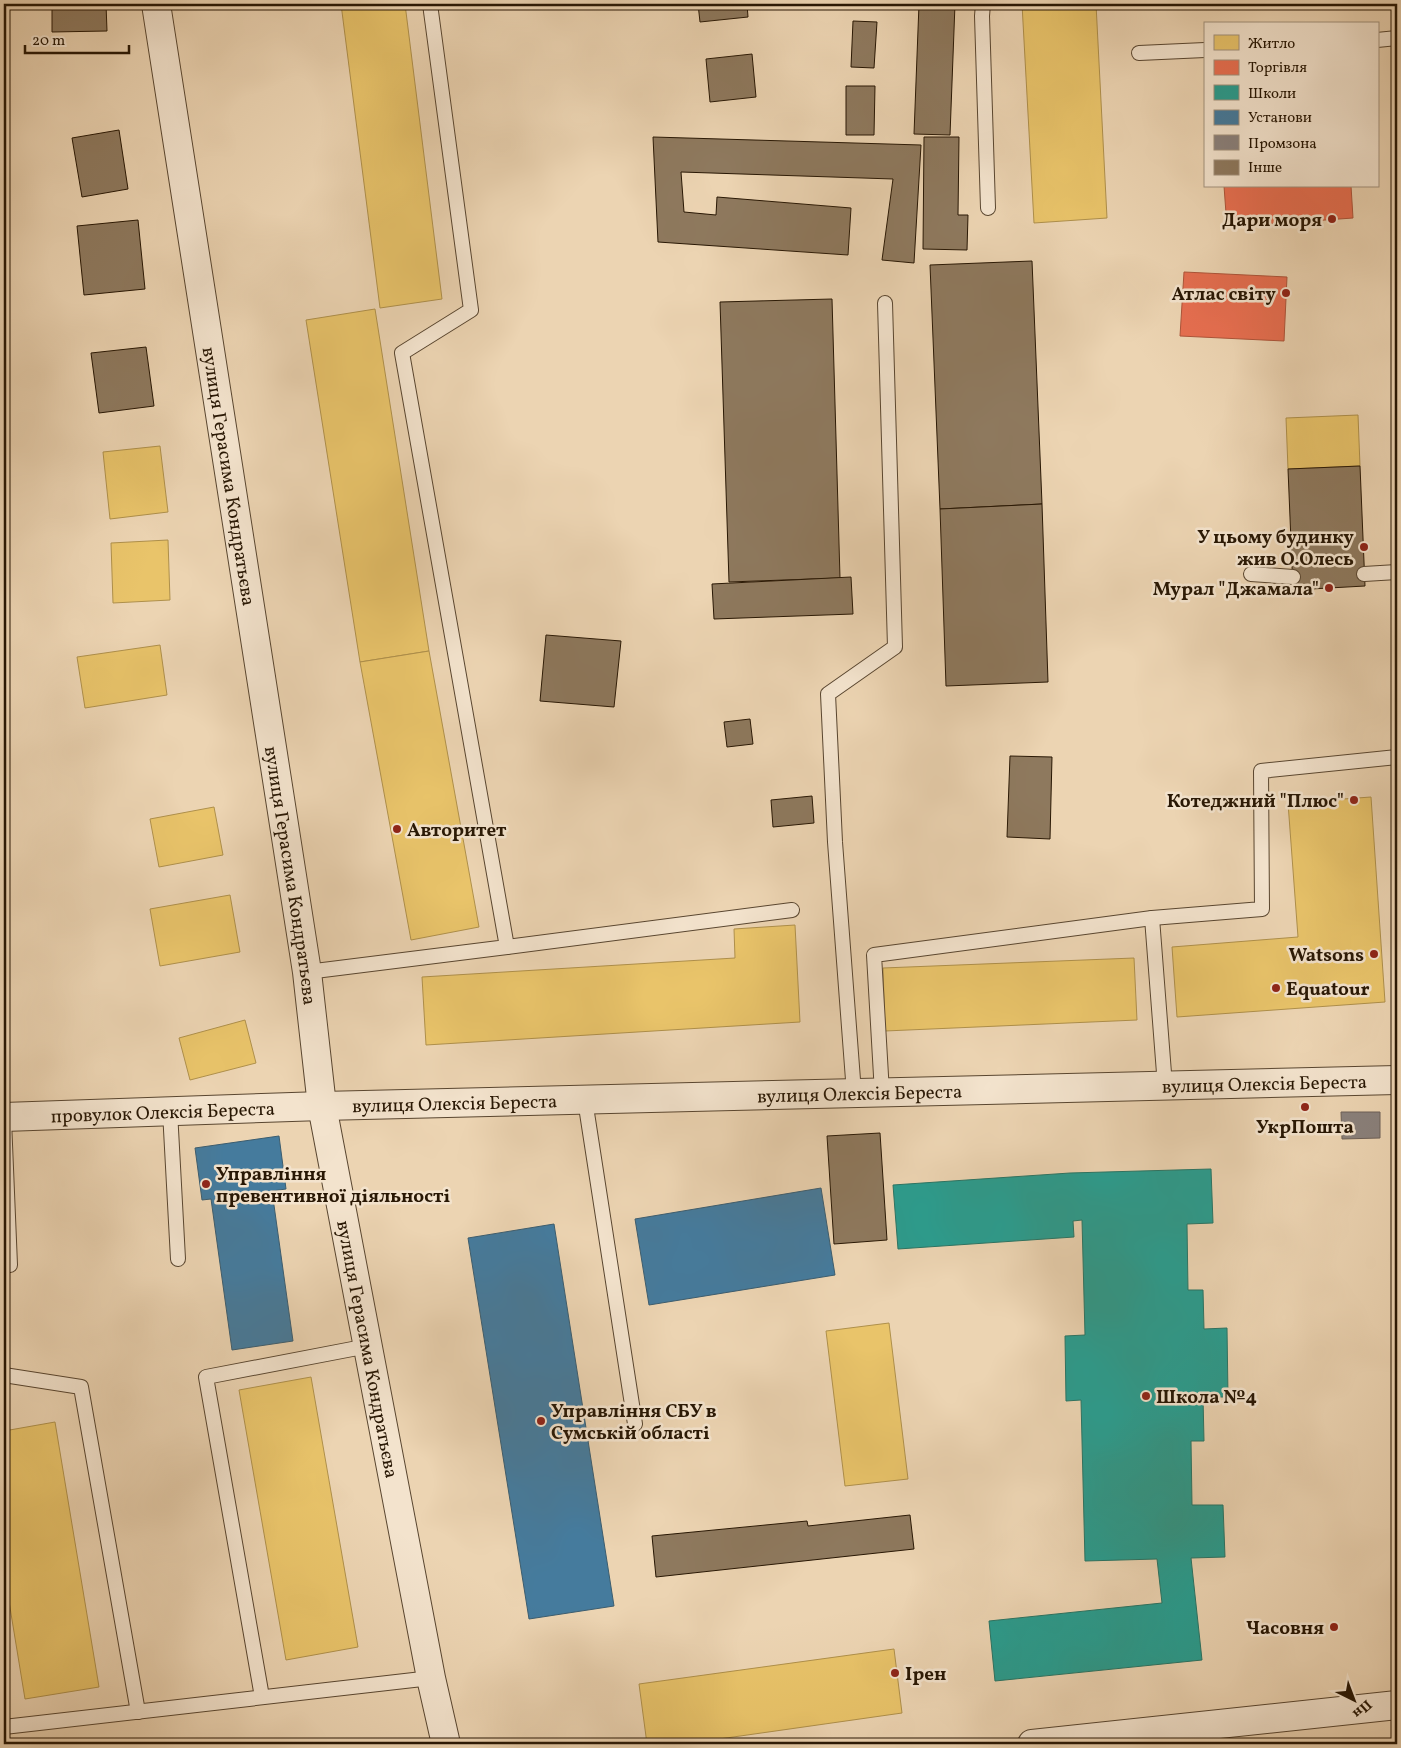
<svg xmlns="http://www.w3.org/2000/svg" width="1401" height="1748" font-family="Vollkorn,serif">
<style>
.homes{fill:#e9c46a;stroke:#af904b}
.shops{fill:#e76f51;stroke:#ae553a}
.schools{fill:#2a9d8f;stroke:#297565}
.public{fill:#457b9d;stroke:#3c5d6f}
.industry{fill:#8a817c;stroke:#6d6158}
.building{fill:#8e795e;stroke:#281704}
.lines{fill:none;stroke-linecap:round;stroke-linejoin:round}
.service-casing{stroke:#594630;stroke-width:16}
.minor-casing{stroke:#594630;stroke-width:30}
.tertiary-casing{stroke:#594630;stroke-width:30}
.service{stroke:#f3e3cd;stroke-width:14}
.minor{stroke:#f3e3cd;stroke-width:28}
.tertiary{stroke:#f3e3cd;stroke-width:28}
.poi-dot{fill:#8f2418;stroke:#f3e3cd;stroke-width:2}
.labels{text-anchor:middle;stroke-width:5;stroke-linejoin:round;paint-order:stroke}
.poi-label{font-size:19px;font-weight:bold;fill:#281704;stroke:#f3e3cd;text-anchor:end}
.street-label{font-size:19px;fill:#281704;stroke:#f3e3cd}
</style>
<rect width="100%" height="100%" fill="#ecd4b2"/>
<filter id="stains"><feTurbulence type="fractalNoise" baseFrequency=".004" numOctaves="4"/><feColorMatrix values="0 0 0 0 .2 0 0 0 0 .09 0 0 0 0 .02 0 0 0 .5 -.17"/></filter>
<radialGradient id="worn" r=".72"><stop offset=".6" stop-color="#630" stop-opacity="0"/><stop offset="1" stop-color="#630" stop-opacity=".3"/></radialGradient>
<g class="homes">
<path d="M341,4h64l37,295 -62,9z"/>
<path d="M1022,4h74l11,214 -73,5z"/>
<path d="M375,309l54,342 -69,11 -54,-342z"/>
<path d="M1358,415l2,51 -72,3 -2,-51z"/>
<path d="M160,446l8,66 -58,7 -7,-67z"/>
<path d="M168,540l2,60 -57,3 -2,-60z"/>
<path d="M160,645l7,50 -82,13 -8,-51z"/>
<path d="M429,651l50,276 -68,13 -51,-278z"/>
<path d="M1371,797l14,205 -208,15 -5,-70 126,-10 -10,-134z"/>
<path d="M214,807l9,48 -64,12 -9,-48z"/>
<path d="M230,895l10,57 -80,14 -10,-57z"/>
<path d="M795,925l5,97 -374,23 -4,-68 313,-19 -1,-29z"/>
<path d="M1134,958l3,62 -252,11 -2,-63z"/>
<path d="M245,1020l11,43 -66,17 -11,-42z"/>
<path d="M889,1323l19,156 -63,7 -19,-155z"/>
<path d="M311,1377l47,270 -72,13 -47,-270z"/>
<path d="M55,1422l44,265 -74,12 -21,-128v-140z"/>
<path d="M894,1649l8,64 -218,31h-37l-8,-60z"/>
</g>
<g class="shops">
<path d="M1224,186h127l2,32 -126,9z"/>
<path d="M1184,272l103,5 -3,64 -104,-5z"/>
</g>
<path class="schools" d="M1211,1169l2,54 -26,1 1,66h15l1,39 23,-1 1,69h-25l1,44h-13l1,64h31l2,52 -34,1 11,102 -207,21 -6,-60 173,-18 -5,-44 -72,2 -4,-161 -15,1 -1,-65 20,-1 -3,-115 -9,1 1,16 -176,12 -5,-64 177,-12z"/>
<g class="public">
<path d="M279,1136l7,53 -14,2 21,150 -61,9 -21,-151 -9,1 -7,-52z"/>
<path d="M821,1188l14,87 -186,30 -14,-86z"/>
<path d="M554,1224l60,382 -85,13 -61,-381z"/>
</g>
<path class="industry" d="M1341,1112h39v26l-38,1z"/>
<g class="building">
<path d="M52,4h54l1,27 -55,1z"/>
<path d="M698,4h49l1,13 -48,5z"/>
<path d="M919,4h36l-5,131 -36,-1z"/>
<path d="M853,21l24,1 -3,46 -23,-1z"/>
<path d="M752,54l4,43 -46,5 -4,-43z"/>
<path d="M846,86h29l-1,49h-28z"/>
<path d="M119,130l9,59 -46,8 -10,-59z"/>
<path d="M653,137l268,8 -7,118 -32,-3 11,-81 -212,-7 3,40 32,3 1,-18 134,11 -3,47 -190,-13z"/>
<path d="M924,137h35l-1,78h10l-1,35 -44,-1z"/>
<path d="M138,220l7,69 -61,6 -7,-69z"/>
<path d="M1032,261l10,243 -102,5 -10,-244z"/>
<path d="M832,299l8,279 -111,4 -9,-280z"/>
<path d="M146,347l8,59 -55,7 -8,-60z"/>
<path d="M1360,466l5,120 -72,4 -5,-121z"/>
<path d="M1042,504l6,178 -102,4 -6,-177z"/>
<path d="M851,577l2,37 -139,5 -2,-35z"/>
<path d="M546,635l75,6 -7,66 -74,-6z"/>
<path d="M750,719l3,25 -26,3 -3,-25z"/>
<path d="M1010,756l42,1 -2,82 -43,-2z"/>
<path d="M812,796l2,27 -41,4 -2,-27z"/>
<path d="M880,1133l7,107 -53,4 -7,-108z"/>
<path d="M910,1515l4,34 -258,28 -4,-41 155,-15 1,5z"/>
</g>
<g class="lines">
<defs>
<g id="service">
<path d="M983,4l-1,12 6,192"/>
<path d="M1377,40l20,-2"/>
<path d="M1139,53l66,-3"/>
<path d="M1251,574l42,3"/>
<path d="M1364,574l33,-2"/>
<path d="M1152,918l13,168"/>
<path d="M507,947l285,-37"/>
<path d="M307,972l200,-25 -105,-594 69,-43 -41,-306"/>
<path d="M854,1093l-19,-251 -7,-148 67,-47 -10,-344"/>
<path d="M882,1093l-8,-138 278,-37 110,-9 -1,-138 136,-14"/>
<path d="M585,1100l50,324"/>
<path d="M170,1111l8,148"/>
<path d="M4,1120l6,145h-6"/>
<path d="M4,1375l77,12 57,325"/>
<path d="M262,1697l-56,-320 162,-31"/>
<path d="M4,1727l427,-49"/>
</g>
<g id="minor">
<path id="s1" d="M4,1117l318,-11 1075,-26"/>
<path d="M1032,1744l365,-39"/>
</g>
<g id="tertiary">
<path id="s2" d="M156,4l151,968 15,134 109,572 15,66"/>
</g>
</defs>
<use href="#service" class="service-casing"/>
<use href="#minor" class="minor-casing"/>
<use href="#tertiary" class="tertiary-casing"/>
<use href="#service" class="service"/>
<use href="#minor" class="minor"/>
<use href="#tertiary" class="tertiary"/>
</g>
<g class="poi-dot">
<circle cx="1332" cy="219" r="5"/>
<circle cx="1286" cy="293" r="5"/>
<circle cx="1364" cy="547" r="5"/>
<circle cx="1329" cy="588" r="5"/>
<circle cx="1354" cy="800" r="5"/>
<circle cx="397" cy="829" r="5"/>
<circle cx="1374" cy="954" r="5"/>
<circle cx="1276" cy="988" r="5"/>
<circle cx="1305" cy="1107" r="5"/>
<circle cx="206" cy="1184" r="5"/>
<circle cx="1146" cy="1396" r="5"/>
<circle cx="541" cy="1421" r="5"/>
<circle cx="1334" cy="1627" r="5"/>
<circle cx="895" cy="1673" r="5"/>
</g>
<g class="labels">
<g class="poi-label">
<text x="1322" y="226">Дари моря</text>
<text x="1276" y="300">Атлас світу</text>
<text x="1354" y="543">У цьому будинку<tspan x="1354" dy="22">жив О.Олесь</tspan></text>
<text x="1319" y="595">Мурал "Джамала"</text>
<text x="1344" y="807">Котеджний "Плюс"</text>
<text x="407" y="836" text-anchor="start">Авторитет</text>
<text x="1364" y="961">Watsons</text>
<text x="1286" y="995" text-anchor="start">Equatour</text>
<text x="1305" y="1133" text-anchor="middle">УкрПошта</text>
<text x="216" y="1180" text-anchor="start">Управління<tspan x="216" dy="22">превентивної діяльності</tspan></text>
<text x="1156" y="1403" text-anchor="start">Школа №4</text>
<text x="551" y="1417" text-anchor="start">Управління СБУ в<tspan x="551" dy="22">Сумській області</tspan></text>
<text x="1324" y="1634">Часовня</text>
<text x="905" y="1680" text-anchor="start">Ірен</text>
</g>
<g class="street-label">
<text dy="7" stroke="none"><textPath href="#s2" startOffset="478">вулиця Герасима Кондратьєва</textPath></text>
<text dy="7" stroke="none"><textPath href="#s2" startOffset="882">вулиця Герасима Кондратьєва</textPath></text>
<text dy="7" stroke="none"><textPath href="#s1" startOffset="1261">вулиця Олексія Береста</textPath></text>
<text dy="7" stroke="none"><textPath href="#s1" startOffset="856">вулиця Олексія Береста</textPath></text>
<text dy="7" stroke="none"><textPath href="#s1" startOffset="451">вулиця Олексія Береста</textPath></text>
<text dy="7" stroke="none"><textPath href="#s1" startOffset="159">провулок Олексія Береста</textPath></text>
<text dy="7" stroke="none"><textPath href="#s2" startOffset="1362">вулиця Герасима Кондратьєва</textPath></text>
</g>
</g>
<rect width="1401" height="1748" fill="none" stroke="#ecd4b2" stroke-width="20"/>
<rect x="5" y="5" width="1391" height="1738" fill="none" stroke="#281704" stroke-width="2.5"/>
<rect x="10" y="10" width="1381" height="1728" fill="none" stroke="#281704"/>
<rect x="1204" y="22" width="175" height="165" fill="#f3e3cd" stroke="#a2917d"/>
<rect x="1214" y="35" width="25" height="15" fill="#e9c46a" stroke="#a2917d"/>
<text x="1248" y="48" font-size="15" fill="#281704">Житло</text>
<rect x="1214" y="60" width="25" height="15" fill="#e76f51" stroke="#a2917d"/>
<text x="1248" y="72" font-size="15" fill="#281704">Торгівля</text>
<rect x="1214" y="85" width="25" height="15" fill="#2a9d8f" stroke="#a2917d"/>
<text x="1248" y="98" font-size="15" fill="#281704">Школи</text>
<rect x="1214" y="110" width="25" height="15" fill="#457b9d" stroke="#a2917d"/>
<text x="1248" y="122" font-size="15" fill="#281704">Установи</text>
<rect x="1214" y="135" width="25" height="15" fill="#8a817c" stroke="#a2917d"/>
<text x="1248" y="148" font-size="15" fill="#281704">Промзона</text>
<rect x="1214" y="160" width="25" height="15" fill="#8e795e" stroke="#a2917d"/>
<text x="1248" y="172" font-size="15" fill="#281704">Інше</text>
<g transform="translate(1354 1700) rotate(138)" stroke="#f3e3cd" stroke-width="4" paint-order="stroke">
<path d="M0-4L9 19L0 12L-9 19Z" fill="#281704"/>
<text y="-8" font-size="14" font-weight="bold" text-anchor="middle" fill="#281704">Пн</text>
</g>
<path d="M25 45v8h104v-8" fill="none" stroke="#281704" stroke-width="2.5"/>
<text x="32" y="45" font-size="15" fill="#281704" stroke="#f3e3cd" stroke-width="4" paint-order="stroke">20 m</text>
<rect width="100%" height="100%" filter="url(#stains)"/>
<rect width="100%" height="100%" fill="url(#worn)"/>
</svg>
